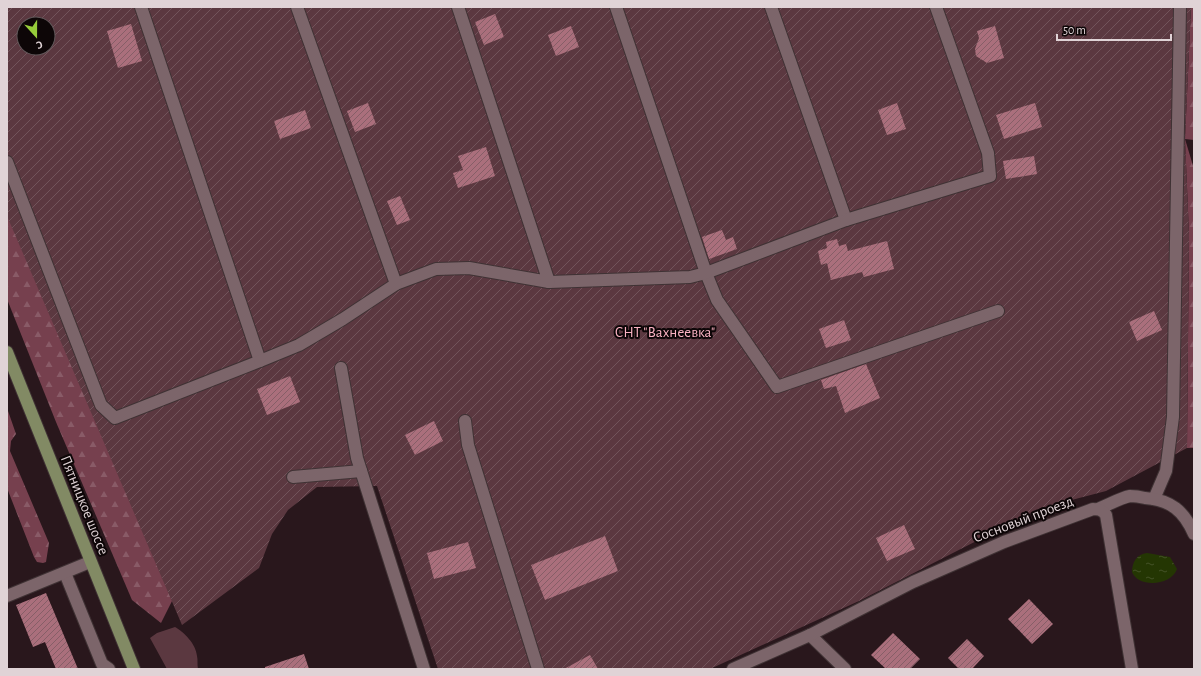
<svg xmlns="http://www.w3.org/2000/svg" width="1201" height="676" font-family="'Alegreya Sans',sans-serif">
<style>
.green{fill:#5b3840}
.forest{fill:url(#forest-firs)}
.garden{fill:url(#garden-furrows);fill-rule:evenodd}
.water{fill:url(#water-ripples)}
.building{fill:url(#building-hatch)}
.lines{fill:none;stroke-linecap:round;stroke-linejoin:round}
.minor-casing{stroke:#3f3234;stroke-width:14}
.major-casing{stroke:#3f3234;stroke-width:14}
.minor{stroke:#7c656a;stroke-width:12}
.major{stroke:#828a64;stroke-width:12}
.labels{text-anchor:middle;stroke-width:4;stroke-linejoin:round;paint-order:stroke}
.park-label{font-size:15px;fill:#fab3c3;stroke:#0d0607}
.street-label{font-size:15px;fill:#e0d3d6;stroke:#0d0607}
</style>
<defs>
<pattern id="forest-firs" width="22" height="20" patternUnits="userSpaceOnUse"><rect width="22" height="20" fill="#76404e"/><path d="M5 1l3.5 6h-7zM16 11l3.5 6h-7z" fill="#895b67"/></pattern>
<pattern id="garden-furrows" width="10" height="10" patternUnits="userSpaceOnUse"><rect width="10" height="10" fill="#5b3840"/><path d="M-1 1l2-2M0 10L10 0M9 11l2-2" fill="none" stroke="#72545b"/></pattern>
<pattern id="water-ripples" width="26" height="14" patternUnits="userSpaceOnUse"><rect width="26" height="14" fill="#243603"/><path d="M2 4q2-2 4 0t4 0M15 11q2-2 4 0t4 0" fill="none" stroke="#445227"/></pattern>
<pattern id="building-hatch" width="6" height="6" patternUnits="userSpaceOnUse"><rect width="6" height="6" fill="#aa6f7c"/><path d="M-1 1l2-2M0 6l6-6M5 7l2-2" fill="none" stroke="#865e67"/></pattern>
</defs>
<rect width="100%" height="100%" fill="#29171c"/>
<path class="green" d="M175,627c9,5 21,17 22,29 1,4 0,8 1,13h-31l-17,-31 7,-5z"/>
<g class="forest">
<path d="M1191,7h3v133l-9,-1 9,30v279h-7l2,-213 -4,-96z"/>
<path d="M7,196l166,403 -12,24 -29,-23 -76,-178 -49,-123z"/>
<path d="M7,408l9,26 -5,7 -1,10 39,92 -3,19 -3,1 -6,-1 -3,-5 -27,-69z"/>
</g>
<path class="garden" d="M7,7h1184l-6,132 4,96 -2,213 -81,43 -65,17 -182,93 -149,68h-272l-61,-183 -60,1 -29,23 -16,24 -13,34 -77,57 -175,-409zM24,24h24v24h-24z"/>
<path class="water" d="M1147,553l23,4 7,12c-6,17 -39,19 -45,3 0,-10 5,-18 15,-19z"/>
<g class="building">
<path d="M495,14l9,23 -20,8 -9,-23z"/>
<path d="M131,24l11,37 -24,7 -11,-37z"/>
<path d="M571,26l8,21 -23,9 -8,-21z"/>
<path d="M995,26l9,32 -17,5 -11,-7 -1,-7 4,-11 -2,-7z"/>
<path d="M368,103l8,21 -21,8 -8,-21z"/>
<path d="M897,103l9,26 -19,6 -9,-25z"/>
<path d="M1035,103l7,24 -38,12 -8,-24z"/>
<path d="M305,110l6,18 -31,11 -6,-18z"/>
<path d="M486,147l9,29 -37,12 -5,-15 10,-3 -5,-14z"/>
<path d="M1034,156l3,18 -31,5 -3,-18z"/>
<path d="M400,196l10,24 -13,5 -10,-24z"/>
<path d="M722,230l4,10 7,-3 4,12 -28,10 -7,-22z"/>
<path d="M837,239l2,7 7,-2 2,7 39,-10 7,28 -30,8 -2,-5 -31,8 -4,-17 -6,2 -3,-14 9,-3 -1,-6z"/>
<path d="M1154,311l8,19 -25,11 -8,-19z"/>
<path d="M844,320l7,20 -25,8 -7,-19z"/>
<path d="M866,364l14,34 -35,15 -9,-27 -12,3 -3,-9z"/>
<path d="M290,376l10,26 -33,13 -10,-26z"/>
<path d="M434,421l9,20 -28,14 -10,-20z"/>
<path d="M904,525l11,24 -28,12 -11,-23z"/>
<path d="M605,536l13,35 -73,29 -14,-35z"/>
<path d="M468,542l8,26 -42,11 -7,-26z"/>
<path d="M46,593l19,45 13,31h-22l-11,-27 -12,5 -17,-42z"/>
<path d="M1029,599l24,25 -21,20 -24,-25z"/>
<path d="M893,633l27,26 -10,10h-24l-15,-14z"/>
<path d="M967,639l17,17 -12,13h-13l-11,-11z"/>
<path d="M304,654l5,15h-44v-2z"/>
<path d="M590,655l8,14h-34z"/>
</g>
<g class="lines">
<defs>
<g id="minor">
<path d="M771,7l75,213 -140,53 11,27 60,87 221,-76"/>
<path d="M7,162l94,243 14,13 145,-57 -119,-354"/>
<path d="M846,220l144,-44 -2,-23 -52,-146"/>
<path d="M549,282l141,-5 16,-4 -90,-266"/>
<path d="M396,284l40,-15 33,-1 80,14 -91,-275"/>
<path d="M260,361l39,-16 44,-26 53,-35 -99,-277"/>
<path d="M341,368l16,90 67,211"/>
<path d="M465,421l3,24 70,224"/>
<path d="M293,477l68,-6"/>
<path d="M1154,499l12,-28 7,-54 7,-410"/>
<path d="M1098,509c10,-4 22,-11 32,-13 5,0 11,1 15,2 26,2 39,13 49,36"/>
<path d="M65,573l37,91 7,5"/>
<path d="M7,596l83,-34"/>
<path d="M810,635l35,34"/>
<path d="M733,669l77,-34 103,-53 91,-40 89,-33c6,0 9,1 13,6l26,154"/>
</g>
<path id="major" d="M7,352l127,317"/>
</defs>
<use href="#minor" class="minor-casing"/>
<use href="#major" class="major-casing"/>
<use href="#minor" class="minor"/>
<use href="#major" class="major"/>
</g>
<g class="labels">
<g class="park-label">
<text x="665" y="337">СНТ "Вахнеевка"</text>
</g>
<g class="street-label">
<text transform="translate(85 505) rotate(68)" y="5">Пятницкое шоссе</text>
<text transform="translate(1023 519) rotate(-21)" y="5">Сосновый проезд</text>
</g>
</g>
<rect width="1201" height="676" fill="none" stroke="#e0d3d6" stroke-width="16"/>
<g transform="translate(36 36) rotate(159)"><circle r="19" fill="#0d0607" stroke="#61585a"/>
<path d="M0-3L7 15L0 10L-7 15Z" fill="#96cc3a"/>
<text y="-6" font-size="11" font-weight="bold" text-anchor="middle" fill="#e0d3d6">С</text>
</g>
<path d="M1057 34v6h114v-6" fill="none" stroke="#e0d3d6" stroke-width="2"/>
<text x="1063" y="34" font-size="12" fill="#e0d3d6" stroke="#0d0607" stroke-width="3" paint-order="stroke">50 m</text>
</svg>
